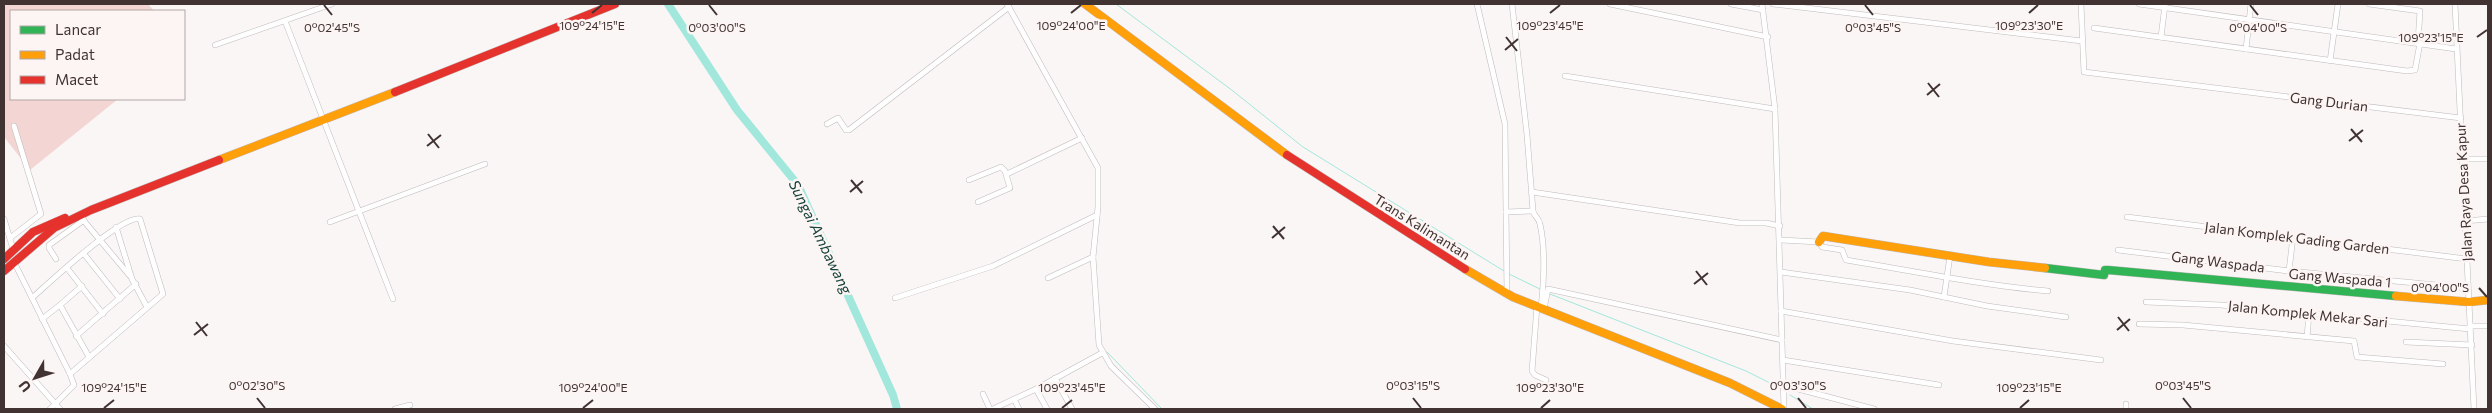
<svg xmlns="http://www.w3.org/2000/svg" width="2492" height="413" font-family="Commissioner,sans-serif">
<style>
.green{fill:#f3d6d3}
.lines{fill:none;stroke-linecap:round;stroke-linejoin:round}
.stream{stroke:#a2e7db;stroke-width:1}
.river{stroke:#a2e7db;stroke-width:8}
.street-casing{stroke:#c1baba;stroke-width:6}
.fast-casing{stroke:#c1baba;stroke-width:9}
.slow-casing{stroke:#c1baba;stroke-width:9}
.jam-casing{stroke:#c1baba;stroke-width:9}
.street{stroke:#fefefe;stroke-width:5}
.fast{stroke:#30b455;stroke-width:8}
.slow{stroke:#ff9f0a;stroke-width:8}
.jam{stroke:#e5322d;stroke-width:8}
.ticks{fill:none;stroke:#403332;stroke-width:2}
.labels{text-anchor:middle;stroke-width:5;stroke-linejoin:round;paint-order:stroke}
.street-label{font-size:14px;fill:#403332;stroke:#fcf5f4}
.water-label{font-size:15px;font-style:italic;fill:#15433c;stroke:#fcf5f4}
.ticks-label{font-size:12px;text-anchor:middle;fill:#403332;stroke:#fcf5f4;stroke-width:5;stroke-linejoin:round;paint-order:stroke}
</style>
<rect width="100%" height="100%" fill="#faf6f6"/>
<path class="green" d="M4,4h144l6,7h-143v88h107l-88,71 -26,-33z"/>
<g class="lines">
<g class="stream">
<path d="M1116,4l117,87 70,56 201,124"/>
<path d="M1509,274l33,16"/>
<path d="M1550,294l196,77 36,18"/>
<path d="M1107,352l55,57"/>
<path d="M1790,395l23,14"/>
</g>
<path class="river" d="M668,4l69,106 61,75 95,210 4,14"/>
<defs>
<g id="street">
<path d="M1007,4l91,164v39l-5,50 6,88 12,21 44,43"/>
<path d="M1477,4l28,120 1,88"/>
<path d="M1512,4l15,131 6,76c1,5 6,7 7,13 6,27 4,57 1,84"/>
<path d="M1610,4l158,33"/>
<path d="M1731,4l32,6"/>
<path d="M1762,4l13,105 9,300"/>
<path d="M1773,4l309,37"/>
<path d="M2081,4l3,68 377,46"/>
<path d="M2139,4l317,45"/>
<path d="M2369,4l51,7 -2,31"/>
<path d="M2455,4l19,405"/>
<path d="M285,21l108,278"/>
<path d="M2094,28l313,43 8,-1 5,-27"/>
<path d="M2161,37l4,-32"/>
<path d="M215,45l117,-41"/>
<path d="M2246,49l5,-45"/>
<path d="M2330,61l8,-57"/>
<path d="M1565,76l210,33"/>
<path d="M827,124l11,-6 8,12h3l160,-123"/>
<path d="M2463,159h25"/>
<path d="M1007,174l75,-36"/>
<path d="M969,180l32,-13 4,4 5,17 -32,14"/>
<path d="M1532,192l208,31h26l14,3"/>
<path d="M79,215l51,61"/>
<path d="M2127,217l340,42"/>
<path d="M4,219l9,30"/>
<path d="M2465,221l23,-2"/>
<path d="M330,222l155,-58"/>
<path d="M116,227l16,52 15,28"/>
<path d="M10,238l31,-24 -27,-88"/>
<path d="M1781,240l38,2 3,5 20,3 4,10c67,11 134,25 202,31"/>
<path d="M2118,250l171,21 179,17"/>
<path d="M84,254l36,45"/>
<path d="M56,259l-7,-11v-3l35,-25"/>
<path d="M14,262l56,112"/>
<path d="M67,268l36,46"/>
<path d="M2289,271l4,-34"/>
<path d="M1781,272l129,18 77,16 79,11"/>
<path d="M1048,278l45,-21"/>
<path d="M1507,293l-1,-81 27,-1"/>
<path d="M1944,297l6,-41"/>
<path d="M32,298c17,-15 90,-84 108,-79l23,75 -93,80 4,11 -24,24"/>
<path d="M895,298l98,-32 104,-51"/>
<path d="M2146,302l75,3 249,24"/>
<path d="M60,305l22,-19"/>
<path d="M1537,306l-5,65 3,4 11,5"/>
<path d="M1544,309l4,-20 234,51"/>
<path d="M1781,311l172,30 148,19"/>
<path d="M42,319l18,-14 29,52"/>
<path d="M2139,324l44,1 171,16 3,16 86,7"/>
<path d="M2470,326h18"/>
<path d="M76,336l60,-52"/>
<path d="M2307,337l2,-23"/>
<path d="M2406,342l66,3"/>
<path d="M4,346l56,63"/>
<path d="M1783,360l156,25"/>
<path d="M1055,378l17,31"/>
<path d="M1783,385l91,24"/>
<path d="M1036,389l11,20"/>
<path d="M983,394l7,15"/>
<path d="M1014,399l5,10"/>
<path d="M2126,404v5"/>
<path d="M395,409l15,-4"/>
<path d="M993,409l43,-20 66,-36"/>
</g>
<path id="fast" d="M2045,268l59,7 1,-5h3l288,26"/>
<g id="slow">
<path d="M1085,4l202,151"/>
<path d="M219,160l176,-68"/>
<path d="M1819,242l4,-6 166,26 56,6"/>
<path d="M1465,269l48,28 217,86 52,26"/>
<path d="M2396,296l73,6 19,-2"/>
</g>
<g id="jam">
<path d="M395,92l220,-88"/>
<path d="M1287,155l178,114"/>
<path d="M4,259l29,-27 32,-14"/>
<path d="M4,271l50,-43 37,-18 128,-50"/>
</g>
</defs>
<use href="#street" class="street-casing"/>
<use href="#fast" class="fast-casing"/>
<use href="#slow" class="slow-casing"/>
<use href="#jam" class="jam-casing"/>
<use href="#street" class="street"/>
<use href="#fast" class="fast"/>
<use href="#slow" class="slow"/>
<use href="#jam" class="jam"/>
</g>
<path class="ticks" d="M324,5l8,10M709,5l8,10M1865,5l8,10M2250,5l8,10M592,13l10,-8M1071,13l10,-8M1550,13l10,-8M2029,13l9,-8M1506,37l11,14M2477,37l10,-7M1505,50l13,-11M1928,83l11,14M1927,95l13,-11M2351,129l11,13M428,134l11,14M2349,141l14,-11M427,146l14,-11M851,180l11,13M850,192l13,-11M1273,226l11,13M1272,238l13,-11M1696,271l11,14M1694,284l14,-11M2479,288l8,9M2118,317l11,14M196,322l11,14M2117,330l13,-11M194,335l14,-11M257,398l8,10M1413,398l8,10M1798,398l8,10M2183,398l8,10M104,408l10,-8M583,408l10,-8M1062,408l10,-8M1541,408l9,-8M2020,408l9,-8"/>
<g class="labels">
<g class="street-label">
<text transform="translate(2329 102) rotate(7)" y="5">Gang Durian</text>
<text transform="translate(2464 192) rotate(-93)" y="5">Jalan Raya Desa Kapur</text>
<text transform="translate(1422 227) rotate(32)" y="5">Trans Kalimantan</text>
<text transform="translate(2297 238) rotate(7)" y="5">Jalan Komplek Gading Garden</text>
<text transform="translate(2218 262) rotate(7)" y="5">Gang Waspada</text>
<text transform="translate(2340 278) rotate(5)" y="5">Gang Waspada 1</text>
<text transform="translate(2308 314) rotate(6)" y="5">Jalan Komplek Mekar Sari</text>
</g>
<g class="water-label">
<text transform="translate(820 237) rotate(64)" y="5">Sungai Ambawang</text>
</g>
</g>
<g class="ticks-label">
<text x="592" y="30">109°24'15"E</text>
<text x="1071" y="30">109°24'00"E</text>
<text x="1550" y="30">109°23'45"E</text>
<text x="2029" y="30">109°23'30"E</text>
<text x="332" y="32">0°02'45"S</text>
<text x="717" y="32">0°03'00"S</text>
<text x="2258" y="32">0°04'00"S</text>
<text x="1873" y="32">0°03'45"S</text>
<text x="2431" y="42">109°23'15"E</text>
<text x="2440" y="292">0°04'00"S</text>
<text x="257" y="390">0°02'30"S</text>
<text x="1413" y="390">0°03'15"S</text>
<text x="1798" y="390">0°03'30"S</text>
<text x="2183" y="390">0°03'45"S</text>
<text x="114" y="392">109°24'15"E</text>
<text x="593" y="392">109°24'00"E</text>
<text x="1072" y="392">109°23'45"E</text>
<text x="1550" y="392">109°23'30"E</text>
<text x="2029" y="392">109°23'15"E</text>
</g>
<rect width="2492" height="413" fill="none" stroke="#403332" stroke-width="10"/>
<rect x="10" y="10" width="175" height="90" fill="#fcf5f4" stroke="#b1a7a6"/>
<rect x="20" y="26" width="25" height="8" fill="#30b455" stroke="#b1a7a6"/>
<text x="55" y="35" font-size="15" fill="#403332">Lancar</text>
<rect x="20" y="51" width="25" height="8" fill="#ff9f0a" stroke="#b1a7a6"/>
<text x="55" y="60" font-size="15" fill="#403332">Padat</text>
<rect x="20" y="76" width="25" height="8" fill="#e5322d" stroke="#b1a7a6"/>
<text x="55" y="85" font-size="15" fill="#403332">Macet</text>
<g transform="translate(35 378) rotate(231)" stroke="#fcf5f4" stroke-width="4" paint-order="stroke">
<path d="M0-4L9 19L0 12L-9 19Z" fill="#403332"/>
<text y="-8" font-size="14" font-weight="bold" text-anchor="middle" fill="#403332">U</text>
</g>
</svg>
